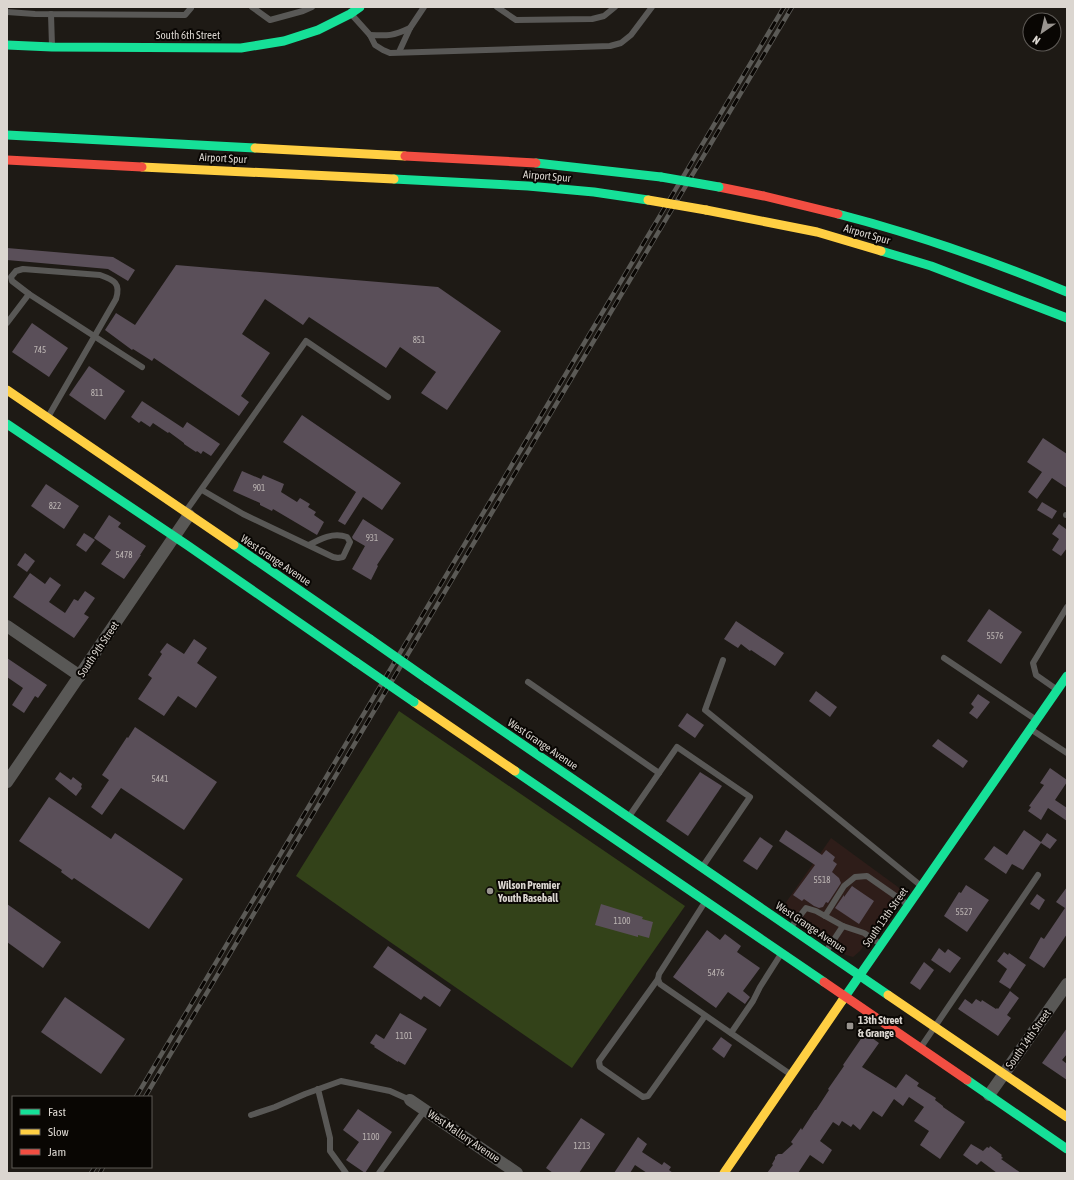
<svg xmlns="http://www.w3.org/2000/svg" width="1074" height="1180" font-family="'Asap Condensed',sans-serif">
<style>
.commercial{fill:#2e1d19}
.green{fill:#334219}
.building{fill:#5a4f59}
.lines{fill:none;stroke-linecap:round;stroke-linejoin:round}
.lane{stroke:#595856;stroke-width:6}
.street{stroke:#595856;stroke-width:12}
.fast{stroke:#16e098;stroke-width:9}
.slow{stroke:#ffcf43;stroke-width:9}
.jam{stroke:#f24e42;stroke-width:9}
.rail-casing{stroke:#5b5a56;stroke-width:4.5}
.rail{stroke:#090603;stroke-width:3;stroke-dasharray:9;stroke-linecap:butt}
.fast-bridge{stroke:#16e098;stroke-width:9}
.slow-bridge{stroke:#ffcf43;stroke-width:9}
.poi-dot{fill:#99948f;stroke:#090603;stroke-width:1.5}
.labels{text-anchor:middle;stroke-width:4;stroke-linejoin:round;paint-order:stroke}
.number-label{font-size:9px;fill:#bbb4b2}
.street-label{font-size:11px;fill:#dbd6d0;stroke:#090603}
.poi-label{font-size:11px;font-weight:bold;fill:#dbd6d0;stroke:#090603;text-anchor:start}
</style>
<rect width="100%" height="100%" fill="#1e1a15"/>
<path class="commercial" d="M831,838l71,52 -42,61 -7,6 -7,-2 -66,-44z"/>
<path class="green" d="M399,711l286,195 -113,162 -202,-140 -74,-52z"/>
<g class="building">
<path d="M7,248l106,9 22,13 -7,11 -20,-12 -101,-9z"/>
<path d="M176,265l262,22 63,44 -54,79 -26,-17 15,-21 -36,-25 -14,21 -77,-51 -6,8 -38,-26 -23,35 28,19 -29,43 8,6 -10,14 -85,-58 -2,3 -19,-12 -1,1 -27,-20 11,-17 19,12z"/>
<path d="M32,323l36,25 -19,29 -37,-25z"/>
<path d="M89,366l36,25 -20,29 -36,-25z"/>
<path d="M142,401l41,27 4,-6 33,22 -9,12 -8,-5 -2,3 -4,-3 -1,1 -12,-8v-1l-15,-11 -1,1 -15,-10 -3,4 -9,-6 -2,2 -8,-6z"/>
<path d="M302,415l99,68 -19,27 -19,-13 -18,28 -7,-4 18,-29 -73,-50z"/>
<path d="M1043,438l24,16v34l-15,-10 -15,21 -9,-7 14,-20 -15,-10z"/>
<path d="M242,471l19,8 2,-4 21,9 -3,8 16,10 3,-4 10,6 -2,3 8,5 -2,3 10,7 -7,13 -44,-26 -1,2 -12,-6v-2l-27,-12z"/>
<path d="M46,484l33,22 -15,23 -33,-23z"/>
<path d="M1042,502l15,9 -5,8 -15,-9z"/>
<path d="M109,515l12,8 -3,4 28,19 -6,9h1l-17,24 -23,-15 10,-14 -17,-12z"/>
<path d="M363,519l31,20 -17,26 1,1 -7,14 -19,-11 13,-23 -12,-7 -1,-2z"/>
<path d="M1059,524l7,5 1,-2v21l-6,8 -9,-6 7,-11 -7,-5z"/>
<path d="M84,533l11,7 -9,12 -10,-7z"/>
<path d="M25,553l10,8 -8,11 -10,-7z"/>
<path d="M30,573l15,11 5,-7 11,8 -12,17 16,11 9,-14 4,2 7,-10 10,7 -11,16 5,3 -15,21 -61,-41z"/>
<path d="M989,609l33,23 -21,32 -34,-23z"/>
<path d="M736,621l48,32 -9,13 -24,-16 -1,1 -9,-7 -3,4 -14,-9z"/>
<path d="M194,639l13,9 -10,15 20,14 -21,31 -18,-12 -14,20 -26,-17 14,-21 -4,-3 14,-21 -2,-2 7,-9 17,11z"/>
<path d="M7,658l40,27 -9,13 -3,-2 -11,17 -12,-8 11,-17 -16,-11z"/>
<path d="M816,691l21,16 -7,10 -21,-16z"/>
<path d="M978,694l12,8 -13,17 -8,-6 5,-6 -3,-3z"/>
<path d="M687,713l17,12 -9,13 -17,-12z"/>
<path d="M135,727l82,55 -33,48 -63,-42 -19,27 -11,-8 18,-27 -7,-5 25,-38 1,1z"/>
<path d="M938,739l30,22 -5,7 -31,-22z"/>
<path d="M1050,768l17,12v2l-12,18 12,8v13l-19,-13 -7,12 -13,-9 3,-4 -2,-1 15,-21 -4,-2z"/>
<path d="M60,772l11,8 2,-3 9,7 -1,3 1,1 -6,8 -21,-17z"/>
<path d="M700,772l22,14 -34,50 -22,-15z"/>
<path d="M49,797l62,42 4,-6 68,46 -34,50 -75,-51 -2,2 -11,-8 1,-2 -43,-29z"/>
<path d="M786,830l36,25 4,-5 9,7 -2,4 4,3 -5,8 7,6 2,5 -13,20 -2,-1 -3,5 -4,1 -5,-2 -10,-7 -2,2 -9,-6 22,-30 -36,-24z"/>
<path d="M1024,830l17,12 6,-9 10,7 -7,9 -9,-6 -18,27 -11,-6 -6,10 -22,-15 10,-13 13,9z"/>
<path d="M760,837l13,9 -16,24 -14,-9z"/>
<path d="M966,885l23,15 -22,32 -23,-16 15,-24 2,1z"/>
<path d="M852,886l22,15 -15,23 -24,-16 9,-13v2z"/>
<path d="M1067,887v47l-23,34 -15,-10 12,-21 3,2 21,-31 -9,-6z"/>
<path d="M1037,894l8,6 -6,10 -9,-6z"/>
<path d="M7,904l54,38 -18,26 -36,-26z"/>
<path d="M601,904l42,13 -1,2 11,3 -4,16 -11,-3v2l-43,-12z"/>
<path d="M707,930l13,10 5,-6 16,12 -4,6 23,16 -17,23 7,6 -5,7 -17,-12 -12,16 -43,-31z"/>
<path d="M388,946l63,44 -11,17 -16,-11 -3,4 -48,-33z"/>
<path d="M939,948l6,5 3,-4 13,9 -11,15 -19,-13z"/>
<path d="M1004,952l4,3 1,-2 17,12 -16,24 -11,-7 8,-13 -10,-8z"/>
<path d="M924,962l10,8 -14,20 -10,-7z"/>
<path d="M1010,991l9,7 -12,17 4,3 -13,18 -40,-27 7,-10 7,5 4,-5 5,3 1,-2 14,9 1,-1 1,1z"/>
<path d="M65,997l60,42 -24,35 -60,-42z"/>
<path d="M400,1013l27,16 -22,36 -7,-4v1l-24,-15 1,-1 -5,-3 6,-9 8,5z"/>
<path d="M1067,1028v26l-5,6 5,4v16l-25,-17z"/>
<path d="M865,1033l14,10 -17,24 34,21 10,-14 13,9 -2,3 19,12 -1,2 8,6v1l22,15 -25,37 -20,-14 9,-14 -15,-10 10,-14 -15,-10 -6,9 -9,-7 -12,18 -9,-6 -13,19 -7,-6 -2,3 -9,-6 -3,5 -6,-4 -13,19 12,9 -9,14 -13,-9 -12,18h-31l6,-8 -1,-1 3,-5v-2l3,-3h4l11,-10 -2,-2 10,-14 1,2 13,-20h1l13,-20 -1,-1 16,-23 -1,-1z"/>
<path d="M721,1037l11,8 -8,13 -12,-9z"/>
<path d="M358,1109l34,23 -27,41 -19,-13 13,-18 -16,-12z"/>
<path d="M581,1118l24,16 -26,39h-26l-7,-5z"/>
<path d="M638,1137l9,7 -5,8 20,13 2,-3 7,5 -2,3 4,3h-26l-12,-8 -5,8h-16z"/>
<path d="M971,1144l12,7 4,-4 2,1 1,-2 12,9 -1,1 2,2 -2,1 20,14h-24l-16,-12 -4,4 -14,-10z"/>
</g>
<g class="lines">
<g class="lane">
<path d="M252,7l18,13 33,-9 9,-4"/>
<path d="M497,7l19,13 76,-1 12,-3 11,-9"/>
<path d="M7,12l28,2 150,1 6,-7 -1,-1"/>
<path d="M51,14l1,32"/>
<path d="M352,15l18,20 5,10 8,5 7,3 220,-7 11,-3 10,-8 21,-28"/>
<path d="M370,35c18,1 23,1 40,-7"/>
<path d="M399,52l11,-24 14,-21"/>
<path d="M29,294l113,73"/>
<path d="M7,323l22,-29 -17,-13 -1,-4 5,-6 7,-2 77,6c14,5 21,8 16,24l-68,118"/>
<path d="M202,490l41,24 90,43 5,1 5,-1 7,-15 -3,-5c-14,-5 -27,2 -38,8"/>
<path d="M186,511l120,-170 82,56"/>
<path d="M1066,515h1"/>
<path d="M944,658l91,61"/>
<path d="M723,660l-18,50 215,175"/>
<path d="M528,682l131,91"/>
<path d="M1056,689l-20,-14 -3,-12 34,-56"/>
<path d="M1032,730l35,23"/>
<path d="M630,815l47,-68 73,50 -47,69"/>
<path d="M705,902l-46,72 -1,5 2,5 130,90"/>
<path d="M825,916l18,10 -16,24"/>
<path d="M843,926l21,7 15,10"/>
<path d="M791,927l15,-19 10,3 9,5 19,-30 11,-9 12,-1 40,28"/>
<path d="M658,979l-59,82 1,6 43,30 5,-1 57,-80"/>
<path d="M731,1033l22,-32 7,-14 21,-33"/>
<path d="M921,1047l117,-172"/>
<path d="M318,1089l12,49v13l16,22"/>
<path d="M251,1115l24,-8 30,-13 36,-13 49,10 20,9"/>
<path d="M379,1173l46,-63"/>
</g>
<g class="street">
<path d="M7,626l73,50"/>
<path d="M7,782l182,-267"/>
<path d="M989,1095l78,-111"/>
<path d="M410,1100l107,73"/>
</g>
<g class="fast">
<path d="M7,45l45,2 189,1 43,-7 34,-11 32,-16 10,-7"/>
<path d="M7,135l248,13"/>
<path d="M536,163l125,14"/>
<path d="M394,179l134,7 66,6 54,8"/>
<path d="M838,214c78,20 154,47 229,78"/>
<path d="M881,251l50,15 136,52"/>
<path d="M7,424l180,121 169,117"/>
<path d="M234,545l136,94"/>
<path d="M427,679l461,316"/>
<path d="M515,771l309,211"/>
<path d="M842,1001l225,-325"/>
<path d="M967,1080l100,69"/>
</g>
<g class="slow">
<path d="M255,148l150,8"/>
<path d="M142,167l252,12"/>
<path d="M706,210l111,22 64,19"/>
<path d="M7,390l227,155"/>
<path d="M414,702l101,69"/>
<path d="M888,995l179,122"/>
<path d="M724,1173l118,-172"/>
</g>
<g class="jam">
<path d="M405,156l131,7"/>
<path d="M7,160l135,7"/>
<path d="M719,187l45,9 74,18"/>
<path d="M824,982l143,98"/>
</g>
<defs>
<g id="rail">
<path d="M136,1097l648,-1090"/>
<path d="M145,1097l647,-1090"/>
<path d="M91,1173l4,-6"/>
<path d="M100,1173l3,-6"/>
</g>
</defs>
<use href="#rail" class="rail-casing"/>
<use href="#rail" class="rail"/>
<g class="fast-bridge">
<path d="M661,177l58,10"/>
<path d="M370,639l57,40"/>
<path d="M356,662l58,40"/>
</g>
<path class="slow-bridge" d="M648,200l58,10"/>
</g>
<g class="poi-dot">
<circle cx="490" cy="891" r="4"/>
<rect x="846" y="1022" width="8" height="8" rx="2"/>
</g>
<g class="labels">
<g class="number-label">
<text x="419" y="343">851</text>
<text x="40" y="353">745</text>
<text x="97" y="396">811</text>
<text x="259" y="491">901</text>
<text x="55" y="509">822</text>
<text x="372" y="541">931</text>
<text x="124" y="558">5478</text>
<text x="995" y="639">5576</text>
<text x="160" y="782">5441</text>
<text x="822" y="883">5518</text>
<text x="964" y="915">5527</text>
<text x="622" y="924">1100</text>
<text x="716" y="976">5476</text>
<text x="404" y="1039">1101</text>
<text x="371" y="1140">1100</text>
<text x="582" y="1149">1213</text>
</g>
<g class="street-label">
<text x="188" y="39">South 6th Street</text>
<text transform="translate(223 158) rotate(3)" y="4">Airport Spur</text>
<text transform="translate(547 176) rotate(5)" y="4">Airport Spur</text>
<text transform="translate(867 234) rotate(16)" y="4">Airport Spur</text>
<text transform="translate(276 560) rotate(34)" y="4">West Grange Avenue</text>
<text transform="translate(98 649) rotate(-56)" y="4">South 9th Street</text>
<text transform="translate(543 744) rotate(34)" y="4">West Grange Avenue</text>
<text transform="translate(885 917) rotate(-55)" y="4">South 13th Street</text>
<text transform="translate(811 927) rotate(34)" y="4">West Grange Avenue</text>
<text transform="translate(1028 1039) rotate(-55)" y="4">South 14th Street</text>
<text transform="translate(464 1136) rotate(34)" y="4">West Mallory Avenue</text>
</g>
<g class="poi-label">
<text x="498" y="889">Wilson Premier<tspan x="498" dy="13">Youth Baseball</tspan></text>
<text x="858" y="1024">13th Street<tspan x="858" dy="13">&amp; Grange</tspan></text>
</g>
</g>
<rect width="1074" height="1180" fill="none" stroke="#dbd6d0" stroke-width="16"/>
<rect x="12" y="1096" width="140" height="72" fill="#090603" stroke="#5d5955"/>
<rect x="20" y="1109" width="20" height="6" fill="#16e098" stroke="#5d5955"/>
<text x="48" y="1116" font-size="12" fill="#dbd6d0">Fast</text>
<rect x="20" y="1129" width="20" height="6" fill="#ffcf43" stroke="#5d5955"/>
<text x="48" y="1136" font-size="12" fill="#dbd6d0">Slow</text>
<rect x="20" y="1149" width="20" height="6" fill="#f24e42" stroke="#5d5955"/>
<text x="48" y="1156" font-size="12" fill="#dbd6d0">Jam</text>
<g transform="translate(1042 32) rotate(214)"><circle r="19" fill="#090603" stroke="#5d5955"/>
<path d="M0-3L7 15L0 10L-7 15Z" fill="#99948f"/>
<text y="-6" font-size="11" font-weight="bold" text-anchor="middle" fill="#dbd6d0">N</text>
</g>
</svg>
